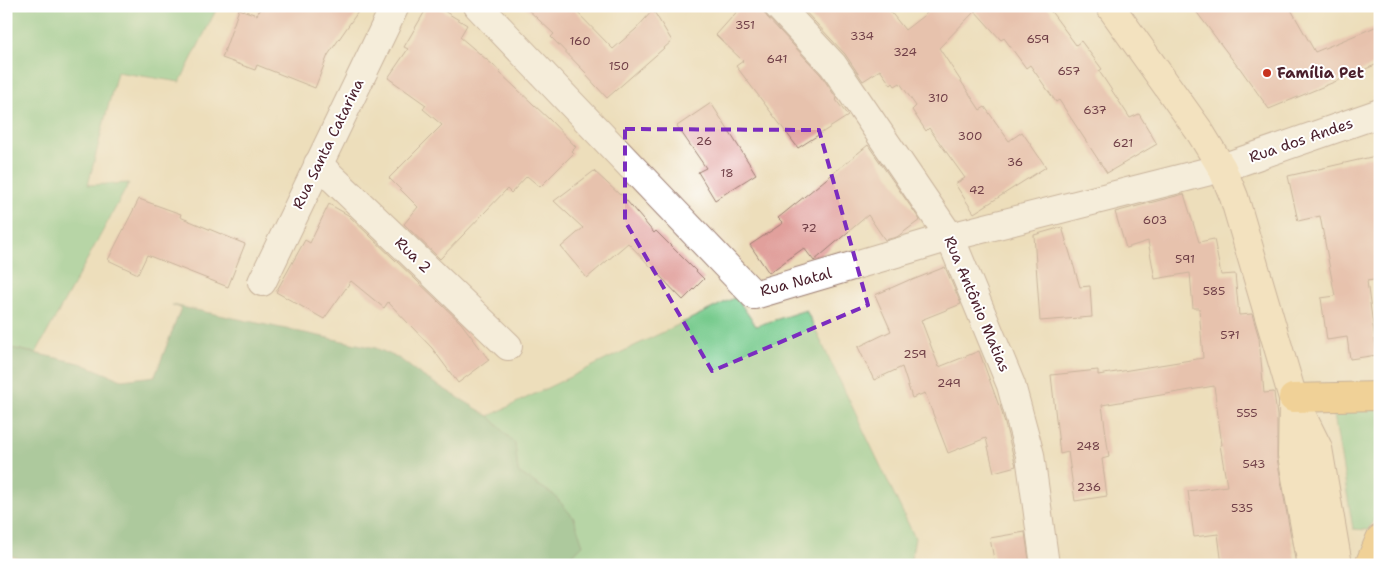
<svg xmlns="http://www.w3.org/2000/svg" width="1386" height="571" font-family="'Shantell Sans',sans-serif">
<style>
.green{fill:#77cb8d;stroke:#60755c}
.forest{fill:#61af78;stroke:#566752}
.building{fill:#e1a09c}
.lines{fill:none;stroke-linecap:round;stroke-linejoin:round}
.street-casing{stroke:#9c7e73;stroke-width:30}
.secondary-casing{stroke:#9c7e73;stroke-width:30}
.primary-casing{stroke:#9c7e73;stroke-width:30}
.street{stroke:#fff;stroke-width:28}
.secondary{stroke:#fbe7c3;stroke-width:28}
.primary{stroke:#f4c26a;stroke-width:28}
.marked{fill:none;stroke:#7b2cbf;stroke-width:4;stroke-dasharray:10 6;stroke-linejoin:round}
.poi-dot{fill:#c8321e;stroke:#fff;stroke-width:2}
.labels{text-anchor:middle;stroke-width:4;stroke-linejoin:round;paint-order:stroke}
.number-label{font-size:12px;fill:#703f47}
.poi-label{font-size:15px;font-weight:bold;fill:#4a1f2b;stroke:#fff;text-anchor:start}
.street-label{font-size:15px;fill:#4a1f2b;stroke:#fff}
</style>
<rect width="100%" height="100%" fill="#fff"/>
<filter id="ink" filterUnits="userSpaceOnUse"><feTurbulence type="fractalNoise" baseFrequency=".02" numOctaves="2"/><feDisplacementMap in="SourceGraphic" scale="10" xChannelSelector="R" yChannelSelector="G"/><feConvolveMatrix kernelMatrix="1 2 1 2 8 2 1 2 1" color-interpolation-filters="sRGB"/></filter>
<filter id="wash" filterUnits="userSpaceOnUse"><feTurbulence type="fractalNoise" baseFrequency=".0096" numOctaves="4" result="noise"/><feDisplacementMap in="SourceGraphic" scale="20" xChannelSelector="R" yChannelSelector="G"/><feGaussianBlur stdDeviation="1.12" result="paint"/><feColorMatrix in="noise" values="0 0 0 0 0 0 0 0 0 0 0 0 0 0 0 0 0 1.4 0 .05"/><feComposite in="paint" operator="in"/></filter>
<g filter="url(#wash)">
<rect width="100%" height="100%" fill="#eddebb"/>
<g class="green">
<path d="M6,6h212l-38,76 -63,-10 -29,113 41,-2 -93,170 -30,-6z"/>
<path d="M736,297l20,29 50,-16 109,228 -5,27h-348l21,-20 -29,-50 -36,-23 -3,-28 -26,-28z"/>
<path d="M1380,401v108l-12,21 -15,-1 -21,-126z"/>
</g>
<path class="forest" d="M172,305l204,43 24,11 21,16 68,41 26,28 3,28 36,23 20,23 9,27 -21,20h-521l-35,-11v-207l74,16 42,17 33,-4 26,-68z"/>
<g id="blocks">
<g class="building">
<path d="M261,6h101l-34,49 -13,33 -58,-23 -2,5 -33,-12 17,-49 18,6z"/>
<path d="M428,6h8l31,19 -7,12 40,34 -1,1 51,48 26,27 -4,4 2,2 -34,34 -13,-11 -16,17 -4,-4 -67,70 -36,-35 14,-17 -29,-29 53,-53 -19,-16 3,-4 -38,-27 20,-29 -4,-2z"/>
<path d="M524,6h47l42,43 23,-20 17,-19 19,31 -65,57 -22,-24 1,-1 -35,-36 3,-3z"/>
<path d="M742,6h21v4l4,7 54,58 16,24 -1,1 12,16 -50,32 -62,-82 7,-5 -27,-26z"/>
<path d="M800,6h86l19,24 31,-24h111l29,39 5,-4 21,28 -3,2 31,47 9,-4 18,30 -50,29 -48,-73 -3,2 -26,-37 -4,3 -22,-30 -3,2 -26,-29 -36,37 41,62 5,-3 24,34 13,-9 24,35 -72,46 -19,-29 10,-6 -36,-50 -3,3 -14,-21 4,-4 -16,-23 -5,3 -2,-3 -2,2 -11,-15 -17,11 -18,-27z"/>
<path d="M1192,6h97l26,46 65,-27v38l-111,46 -30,-42h-1z"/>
<path d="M711,103l45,71 -41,26 -17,-28 8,-4 -29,-42z"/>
<path d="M868,145l52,75 -23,17 -12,3 -17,-25 -54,46 -10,-13 -35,25 -19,-28 33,-22 -5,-5z"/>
<path d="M1380,155v124l-13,2 10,74 -27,4 -3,-22 -20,3 -6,-42 14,-2 -15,-80 -22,5 -10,-45z"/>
<path d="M594,171l26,24 1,-1 33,39 2,-2 48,48 -21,21 -55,-57 -41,35 -26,-31 22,-19 -29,-27z"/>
<path d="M1184,194l15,48 15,-3 7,36 14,-1 4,41 13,-1 7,24 5,55 10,-1 3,24v42l19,107h-74l-4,-31 -24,3 -6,-46 39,-5 -7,-41h2l-8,-59 -112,19 7,52 -7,2 5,37 -32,5 -7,-49 -8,2 -9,-79 47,-5v5l105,-17 -4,-50h-6l-3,-35 -35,6 -7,-38 -22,7 -11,-36z"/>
<path d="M139,199l42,15 -1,3 65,27 -17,43 -81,-32 -9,19 -30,-14z"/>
<path d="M329,204l19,11 113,108 28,37 -31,23 -26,-35 -44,-46 -4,6 -33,-27 -27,38 -48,-27 29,-52 5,3z"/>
<path d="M1062,227l18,60 10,-1 2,31 -52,4 -6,-86z"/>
<path d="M945,267l16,37 -40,16 18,47 40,-16 20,55 1,-1 16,61 -22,6 -8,-34 -38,15 -23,-60 -13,5 -10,-31 -28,13 -16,-33 33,-16 -16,-36 34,-15 1,1z"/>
<path d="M1025,532l4,28 -34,5 -5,-27z"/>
</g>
</g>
</g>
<g filter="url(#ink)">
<use href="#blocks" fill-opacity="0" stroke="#9c7e73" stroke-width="1"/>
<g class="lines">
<defs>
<g id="street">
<path d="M478,6l276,289 196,-58 272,-69 158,-55"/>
<path d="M778,6l55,59 117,172 61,148 19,70 15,110"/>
<path d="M318,164l190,182"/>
<path d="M262,282l133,-276"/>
</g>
<g id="secondary">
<path d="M1110,6l90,126 22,36 12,29 59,201 25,50 20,117"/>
<path d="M1293,404l-1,51 20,110"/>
</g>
<g id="primary">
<path d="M1293,398l87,-2"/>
<path d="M1369,565l11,-26"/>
</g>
</defs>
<use href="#street" class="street-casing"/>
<use href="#secondary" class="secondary-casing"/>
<use href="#primary" class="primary-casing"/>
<use href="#street" class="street"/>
<use href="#secondary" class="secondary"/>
<use href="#primary" class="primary"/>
</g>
</g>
<path d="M0 0H1386V571H0ZM625,129l194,1 49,175 -156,66 -87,-150z" fill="#eddebb" fill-opacity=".55" fill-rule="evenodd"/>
<path class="marked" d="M625,129l194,1 49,175 -156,66 -87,-150z"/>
<circle class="poi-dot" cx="1267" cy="73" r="5"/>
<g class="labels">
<g class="number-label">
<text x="745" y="29">351</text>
<text x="862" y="40">334</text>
<text x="1038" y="43">659</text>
<text x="580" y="45">160</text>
<text x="905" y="56">324</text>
<text x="777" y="63">641</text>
<text x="619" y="70">150</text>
<text x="1069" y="75">657</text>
<text x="938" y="102">310</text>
<text x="1095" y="114">637</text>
<text x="970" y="140">300</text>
<text x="704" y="145">26</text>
<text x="1123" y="147">621</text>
<text x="1015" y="166">36</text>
<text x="727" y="177">18</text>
<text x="977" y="194">42</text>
<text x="1155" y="224">603</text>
<text x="809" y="232">72</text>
<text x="1185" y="263">591</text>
<text x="1214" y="295">585</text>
<text x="1230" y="339">571</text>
<text x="915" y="358">259</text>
<text x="949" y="387">249</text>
<text x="1247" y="417">555</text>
<text x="1088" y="450">248</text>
<text x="1254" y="468">543</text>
<text x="1089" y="491">236</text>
<text x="1242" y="512">535</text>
</g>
<g class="poi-label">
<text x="1277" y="78">Família Pet</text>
</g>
<g class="street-label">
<text transform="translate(1301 140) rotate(-19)" y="5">Rua dos Andes</text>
<text transform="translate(328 144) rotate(-64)" y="5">Rua Santa Catarina</text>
<text transform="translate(413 255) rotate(44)" y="5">Rua 2</text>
<text transform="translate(796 282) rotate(-15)" y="5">Rua Natal</text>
<text transform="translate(977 304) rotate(67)" y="5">Rua Antônio Matias</text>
</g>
</g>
<rect width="1386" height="571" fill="none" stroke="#fff" stroke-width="25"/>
</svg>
